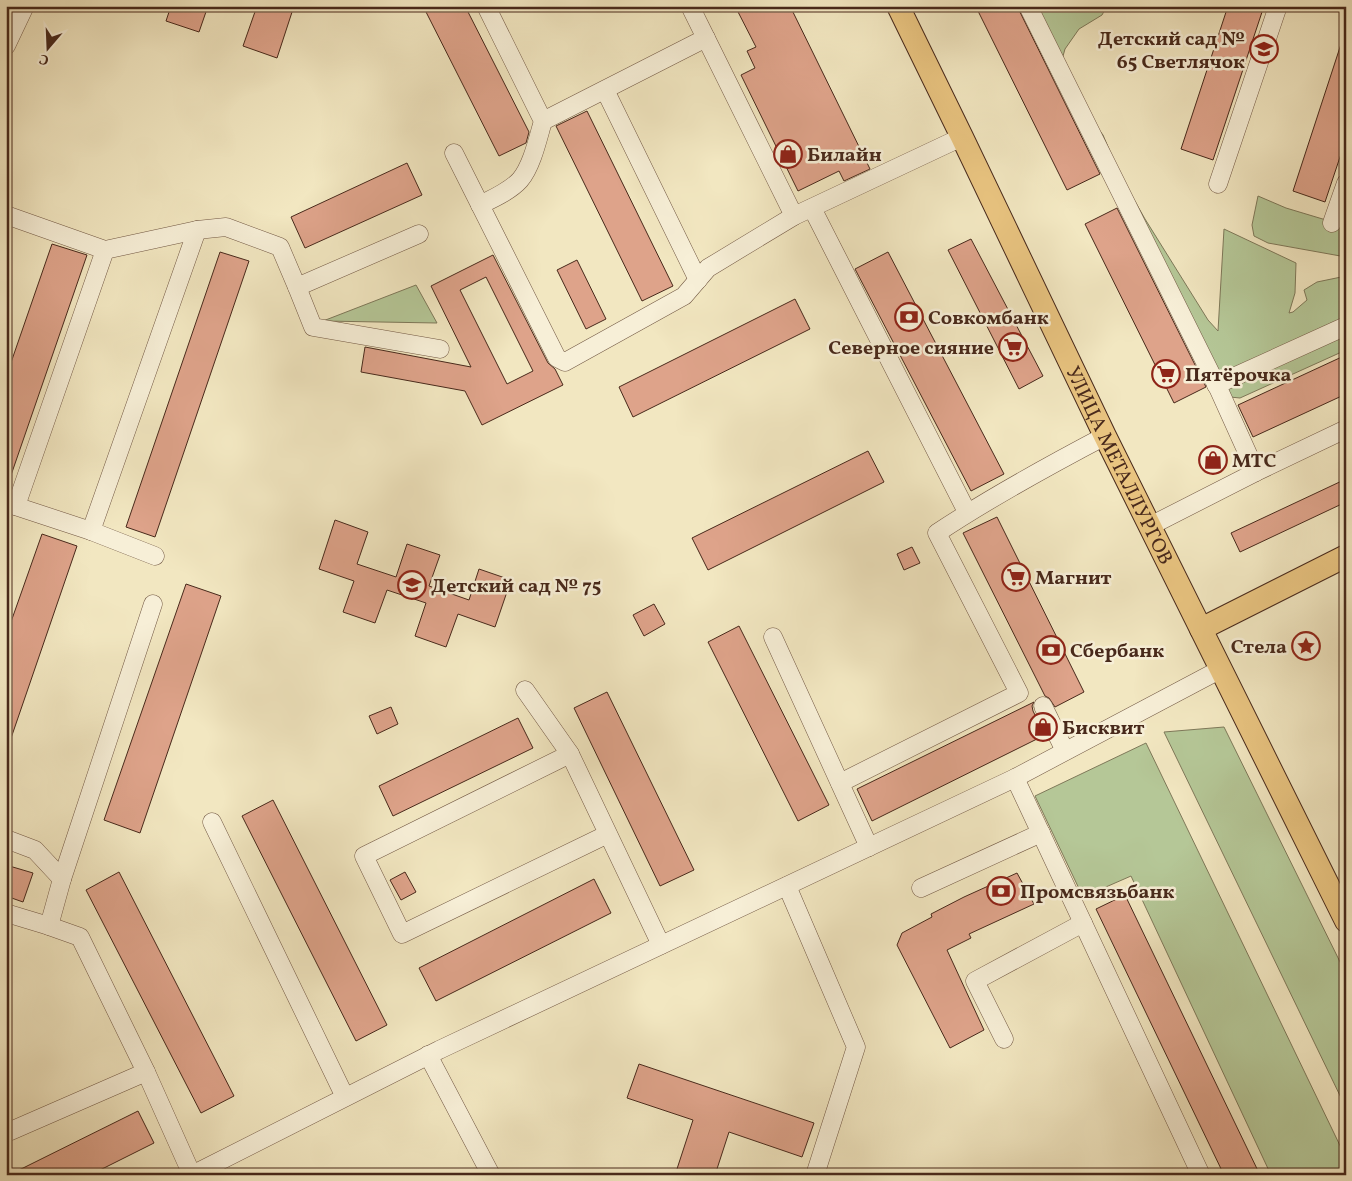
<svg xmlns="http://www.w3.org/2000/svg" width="1352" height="1181" font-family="Vollkorn,serif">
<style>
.green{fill:#b5c797;stroke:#7e7859}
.building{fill:#dea38a;stroke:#48291b;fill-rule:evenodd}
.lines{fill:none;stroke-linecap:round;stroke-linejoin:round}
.minor-casing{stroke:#725844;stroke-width:19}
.major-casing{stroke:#48291b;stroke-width:24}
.minor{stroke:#f7efd7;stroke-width:18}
.major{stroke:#e9c480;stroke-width:22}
.labels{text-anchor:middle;stroke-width:5;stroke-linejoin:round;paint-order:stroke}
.poi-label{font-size:20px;font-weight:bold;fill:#48291b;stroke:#f7efd7;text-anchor:start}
.street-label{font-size:20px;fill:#48291b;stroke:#f7efd7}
</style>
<rect width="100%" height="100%" fill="#f2e7c1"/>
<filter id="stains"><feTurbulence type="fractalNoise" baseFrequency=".004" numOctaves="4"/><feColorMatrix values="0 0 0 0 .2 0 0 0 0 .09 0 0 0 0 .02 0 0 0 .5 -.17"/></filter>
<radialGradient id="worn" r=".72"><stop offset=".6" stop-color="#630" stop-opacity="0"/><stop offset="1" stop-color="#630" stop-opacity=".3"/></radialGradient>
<g class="green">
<path d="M1028,6h79l-5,9 -23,14 -14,20 -2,7 4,22 10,23 26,34 16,38 26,46 63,101 10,11 6,-102 72,34 -1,30 -6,20 4,-1 14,-12 -3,-10 13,-8 29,-6v74l-106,48 -20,-2z"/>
<path d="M1258,196l28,12 60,18v31l-78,-14 -14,-7 -2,-11z"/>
<path d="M416,285l21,38 -114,-2z"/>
<path d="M1224,727l122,247v134l-182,-376z"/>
<path d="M1146,743l200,415v17h-75l-140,-299 -48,21 -48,-101z"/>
</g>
<g class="building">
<path d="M171,6h37l-9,26 -33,-11z"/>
<path d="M257,6h37l-17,52 -34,-12z"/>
<path d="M423,6h42l64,126 -3,11 -27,13z"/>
<path d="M735,6h55l80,163 -26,12 -5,-10 -41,20 -57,-116 14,-7 -8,-17 9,-4z"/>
<path d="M988,6h29l83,168 -33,16 -89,-179z"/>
<path d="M1228,6h36l-51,154 -32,-11z"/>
<path d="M1343,38l3,1v100l-21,63 -32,-11z"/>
<path d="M587,111l86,175 -31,15 -86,-175z"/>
<path d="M407,163l15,32 -117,53 -14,-31z"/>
<path d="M1117,208l89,179 -32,16 -89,-179z"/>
<path d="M971,239l72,137 -24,13 -71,-139z"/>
<path d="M52,244l35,11 -78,226h-3v-104z"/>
<path d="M220,252l29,9 -94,276 -29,-10z"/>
<path d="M888,252l116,222 -33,17 -116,-222z"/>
<path d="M493,255l55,108 7,6 8,16 -81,40 -17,-34 -104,-19 4,-25 106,20 -40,-81zM486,277l47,94 -26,13 -47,-94z"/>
<path d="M577,260l29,59 -20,10 -29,-59z"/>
<path d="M795,299l15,30 -177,88 -14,-30z"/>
<path d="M1346,355v39l-93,43 -15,-32z"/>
<path d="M868,451l16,31 -176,88 -16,-32z"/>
<path d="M1346,479v23l-106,50 -9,-19z"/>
<path d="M997,517l87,175 -29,15 -6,-9 -4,-2 -82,-163z"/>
<path d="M335,520l33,12 -11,32 39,13 11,-33 33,11 -11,31 40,14 10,-31 32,11 -16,47 -37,-13 -12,33 -31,-11 11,-33 -39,-13 -12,33 -32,-11 11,-31 -35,-12z"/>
<path d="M42,534l35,12 -68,198h-3v-108z"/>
<path d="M912,547l8,16 -16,7 -7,-16z"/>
<path d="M186,584l35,12 -81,237 -36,-13z"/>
<path d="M654,604l11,20 -21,12 -11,-21z"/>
<path d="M739,626l90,179 -31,16 -90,-179z"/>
<path d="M607,692l87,178 -34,16 -86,-178z"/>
<path d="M1034,702l-2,4 1,5 12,24 -173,86 -15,-32z"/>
<path d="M391,707l7,17 -21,10 -8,-18z"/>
<path d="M518,718l15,30 -140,68 -14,-30z"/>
<path d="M273,800l114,225 -31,16 -114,-225z"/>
<path d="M6,865l27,8 -10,29 -17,-6z"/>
<path d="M119,872l115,224 -33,17 -115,-223z"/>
<path d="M405,872l11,20 -15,8 -11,-20z"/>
<path d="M1017,873l17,31 -65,30 2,4 -24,12 37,80 -34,18 -53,-103 5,-12 30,-16 -1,-3 33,-17z"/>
<path d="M594,879l17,34 -175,88 -17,-33z"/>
<path d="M1125,895l135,280h-36l-128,-266z"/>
<path d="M639,1064l175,59 -12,34 -73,-25 -14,43h-40l18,-55 -66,-22z"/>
<path d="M138,1111l16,32 -64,32h-81z"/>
</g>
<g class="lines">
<defs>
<g id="minor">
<path d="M690,6l104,210"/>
<path d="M1028,6l191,384 37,82"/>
<path d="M6,46l19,-40"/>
<path d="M605,90l93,190"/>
<path d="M543,121l163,-83"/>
<path d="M454,153l103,205 8,4 119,-66 24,-28 86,-52 168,-79"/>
<path d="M1218,184l60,-178"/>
<path d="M480,205c14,-7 30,-14 40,-25 12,-14 18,-42 23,-59l-57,-115"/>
<path d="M812,208l155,304"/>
<path d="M6,215l99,35 92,-20 29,-3 54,20 17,40 122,-53"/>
<path d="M1332,223l14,-40"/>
<path d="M297,287l16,40 127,22"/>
<path d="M1216,385l130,-59"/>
<path d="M6,503l85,28 64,25"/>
<path d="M16,506l89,-256"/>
<path d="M1150,526l106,-54 90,-43"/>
<path d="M91,531l106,-301"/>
<path d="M773,637l96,210"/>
<path d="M525,690l45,64"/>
<path d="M1043,706l22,45"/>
<path d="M1015,778l186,397"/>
<path d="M840,783l179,-90 -82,-160c54,-36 111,-67 168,-97"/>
<path d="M212,822l133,275"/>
<path d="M608,834l-206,100 -38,-78 206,-102 91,191"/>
<path d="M6,839l29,11 27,29 -13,47 31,11 66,135 46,103"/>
<path d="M62,879l91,-275"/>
<path d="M787,886l69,161 -41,128"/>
<path d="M921,888l120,-55"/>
<path d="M6,913l43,13"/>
<path d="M1004,1039l-29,-58 108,-58"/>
<path d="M428,1055l63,120"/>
<path d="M6,1133l140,-61"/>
<path d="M192,1175l247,-125 576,-272 206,-109"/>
</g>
<g id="major">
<path id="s1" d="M898,6l64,131 143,299 241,485"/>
<path d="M1201,629l145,-73"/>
</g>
</defs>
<use href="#minor" class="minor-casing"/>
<use href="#major" class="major-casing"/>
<use href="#minor" class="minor"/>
<use href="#major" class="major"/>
</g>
<defs>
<symbol id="school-ring" viewBox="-11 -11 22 22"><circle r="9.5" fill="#f7efd7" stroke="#8f2418" stroke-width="1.5"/><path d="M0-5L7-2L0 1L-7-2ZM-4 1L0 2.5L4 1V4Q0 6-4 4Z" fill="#8f2418"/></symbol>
<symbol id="shop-ring" viewBox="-11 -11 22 22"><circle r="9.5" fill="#f7efd7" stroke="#8f2418" stroke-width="1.5"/><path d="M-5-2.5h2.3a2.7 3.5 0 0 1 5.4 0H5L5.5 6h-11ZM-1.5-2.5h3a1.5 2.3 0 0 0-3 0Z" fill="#8f2418"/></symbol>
<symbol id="bank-ring" viewBox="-11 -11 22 22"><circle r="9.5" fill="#f7efd7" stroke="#8f2418" stroke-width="1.5"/><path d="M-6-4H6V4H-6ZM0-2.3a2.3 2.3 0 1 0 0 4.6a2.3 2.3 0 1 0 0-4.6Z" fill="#8f2418"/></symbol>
<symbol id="supermarket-ring" viewBox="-11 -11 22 22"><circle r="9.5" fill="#f7efd7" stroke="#8f2418" stroke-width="1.5"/><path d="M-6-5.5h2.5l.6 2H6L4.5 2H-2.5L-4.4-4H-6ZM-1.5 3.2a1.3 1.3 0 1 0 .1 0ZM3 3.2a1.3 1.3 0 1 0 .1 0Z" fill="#8f2418"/></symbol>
<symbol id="sight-ring" viewBox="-11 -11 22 22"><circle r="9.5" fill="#f7efd7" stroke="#8f2418" stroke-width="1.5"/><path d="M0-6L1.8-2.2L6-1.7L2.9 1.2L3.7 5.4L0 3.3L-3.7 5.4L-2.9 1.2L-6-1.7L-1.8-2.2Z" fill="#8f2418"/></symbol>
</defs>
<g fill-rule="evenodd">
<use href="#school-ring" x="1248" y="33" width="32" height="32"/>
<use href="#shop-ring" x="772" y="138" width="32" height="32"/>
<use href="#bank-ring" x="893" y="301" width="32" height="32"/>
<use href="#supermarket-ring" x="997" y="331" width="32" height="32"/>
<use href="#supermarket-ring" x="1150" y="358" width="32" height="32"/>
<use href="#shop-ring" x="1197" y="444" width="32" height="32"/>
<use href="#supermarket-ring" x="1000" y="561" width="32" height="32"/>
<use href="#school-ring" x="396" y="569" width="32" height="32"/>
<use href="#sight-ring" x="1290" y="630" width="32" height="32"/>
<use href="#bank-ring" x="1035" y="634" width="32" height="32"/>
<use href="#shop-ring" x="1027" y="711" width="32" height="32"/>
<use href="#bank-ring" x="985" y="875" width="32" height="32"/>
</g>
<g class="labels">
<g class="poi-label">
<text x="1245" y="45" text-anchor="end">Детский сад №<tspan x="1245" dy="23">65 Светлячок</tspan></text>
<text x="807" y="161">Билайн</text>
<text x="928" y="324">Совкомбанк</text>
<text x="994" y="354" text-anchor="end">Северное сияние</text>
<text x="1185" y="381">Пятёрочка</text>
<text x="1232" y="467">МТС</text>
<text x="1035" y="584">Магнит</text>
<text x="431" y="592">Детский сад № 75</text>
<text x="1287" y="653" text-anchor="end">Стела</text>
<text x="1070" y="657">Сбербанк</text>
<text x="1062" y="734">Бисквит</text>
<text x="1020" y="898">Промсвязьбанк</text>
</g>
<g class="street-label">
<text dy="7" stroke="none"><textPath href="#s1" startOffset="510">УЛИЦА МЕТАЛЛУРГОВ</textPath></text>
</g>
</g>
<rect width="1352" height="1181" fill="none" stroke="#f2e7c1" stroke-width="25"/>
<rect x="8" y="8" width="1337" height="1166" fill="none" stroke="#48291b" stroke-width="2.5"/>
<rect x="12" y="12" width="1327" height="1156" fill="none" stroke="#48291b"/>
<g transform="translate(48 48) rotate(199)" stroke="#f7efd7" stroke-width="4" paint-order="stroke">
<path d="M0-4L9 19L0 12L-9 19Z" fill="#48291b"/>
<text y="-8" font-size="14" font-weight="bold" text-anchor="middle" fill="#48291b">С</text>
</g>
<rect width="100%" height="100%" filter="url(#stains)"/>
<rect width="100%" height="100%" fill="url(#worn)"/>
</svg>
